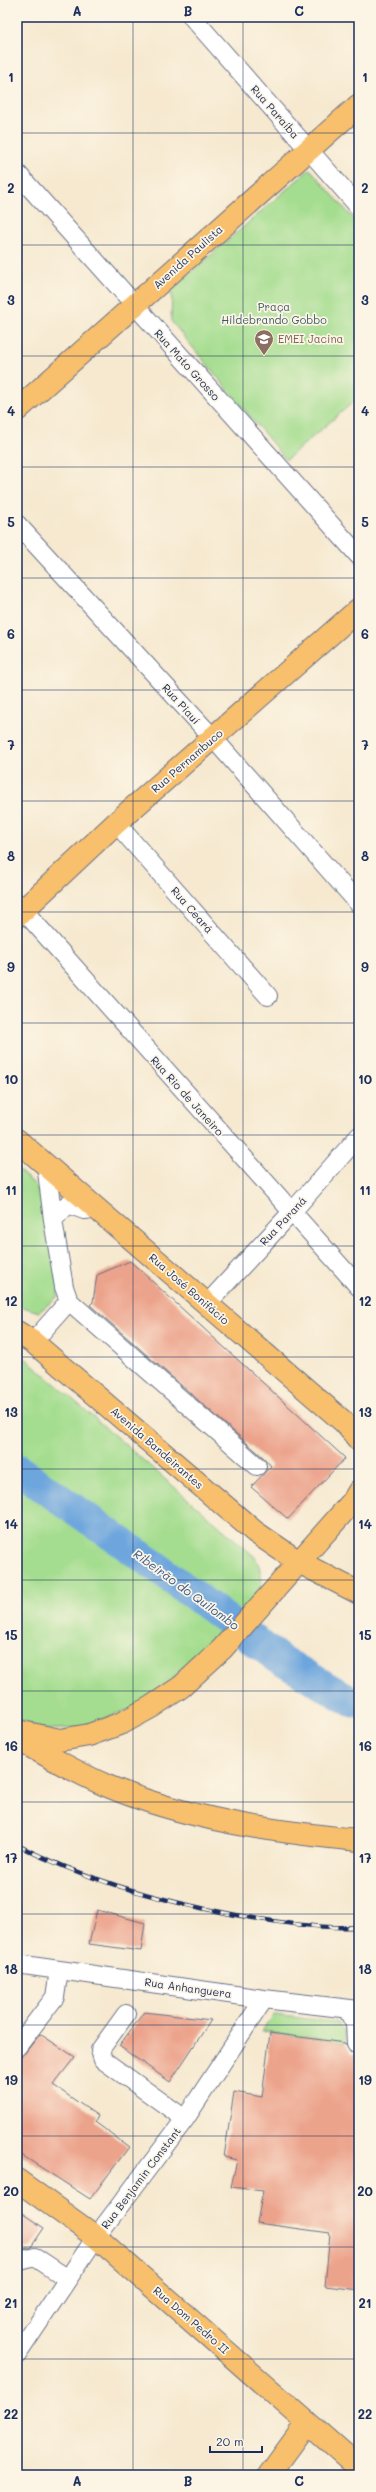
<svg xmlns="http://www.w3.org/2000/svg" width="376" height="2492" font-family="Mali,sans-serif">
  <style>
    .green { fill: #a4dd8f; stroke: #608676 }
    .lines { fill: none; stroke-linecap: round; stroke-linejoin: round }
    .river { stroke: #6da6dd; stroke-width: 31 }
    .building { fill: #eca38b }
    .minor-casing { stroke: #687086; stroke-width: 20 }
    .major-casing { stroke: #687086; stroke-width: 24 }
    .minor { stroke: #fff; stroke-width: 18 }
    .major { stroke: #f8bf6c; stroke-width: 22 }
    .rail-casing { stroke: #1b2f5e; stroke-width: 4.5 }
    .rail { stroke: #fcf5e5; stroke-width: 3; stroke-dasharray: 9; stroke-linecap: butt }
    .grid { fill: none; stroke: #1b2f5e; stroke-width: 1; stroke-opacity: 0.55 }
    .labels { text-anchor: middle; stroke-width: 3.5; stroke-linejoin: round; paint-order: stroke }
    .street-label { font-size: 11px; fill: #1b2f5e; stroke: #fcf5e5 }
    .park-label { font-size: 11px; fill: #3d5a6a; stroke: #fcf5e5 }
    .education-label { font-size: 11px; fill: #785e54; stroke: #fcf5e5; text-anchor: start }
    .water-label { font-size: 12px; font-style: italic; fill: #38598a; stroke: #fcf5e5 }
    .neatline { fill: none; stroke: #1b2f5e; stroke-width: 1.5 }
    .grid-label { font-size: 13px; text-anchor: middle; font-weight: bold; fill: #1b2f5e }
  </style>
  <rect width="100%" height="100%" fill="#fcf5e5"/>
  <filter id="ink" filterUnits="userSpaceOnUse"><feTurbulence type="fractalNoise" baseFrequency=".025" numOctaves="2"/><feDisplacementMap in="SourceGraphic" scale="8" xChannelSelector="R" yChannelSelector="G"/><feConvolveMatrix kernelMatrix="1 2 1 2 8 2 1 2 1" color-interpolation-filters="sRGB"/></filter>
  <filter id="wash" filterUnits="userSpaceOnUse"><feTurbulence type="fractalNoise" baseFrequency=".012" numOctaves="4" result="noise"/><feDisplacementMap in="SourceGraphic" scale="16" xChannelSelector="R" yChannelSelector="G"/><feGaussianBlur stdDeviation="0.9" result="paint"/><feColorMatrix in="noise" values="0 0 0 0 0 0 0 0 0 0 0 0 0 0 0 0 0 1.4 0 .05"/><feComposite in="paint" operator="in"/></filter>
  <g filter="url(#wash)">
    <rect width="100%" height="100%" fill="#f6e9d0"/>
    <path class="green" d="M 310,169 L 359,225 L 359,397 L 286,460 L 171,321 L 172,289 Z
      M 17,1169 L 33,1183 L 42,1197 L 59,1289 L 57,1297 L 39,1312 L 17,1305 Z
      M 17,1351 L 255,1557 C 261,1569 263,1578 261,1591 L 214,1644 L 141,1705 L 78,1728 L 45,1730 L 17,1719 Z
      M 274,2015 L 335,2022 C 343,2028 346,2033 345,2043 L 262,2031 Z"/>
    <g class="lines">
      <path class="river" d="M 17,1469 L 154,1565 L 279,1659 L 349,1700 L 359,1702"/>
    </g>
    <g id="blocks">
      <path class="building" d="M 130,1261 L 345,1458 L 288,1519 L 251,1487 L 271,1466 L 264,1458 L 90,1305 L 93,1302 L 97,1275 Z
        M 97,1910 L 145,1923 L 141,1951 L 89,1944 Z
        M 144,2012 L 211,2020 L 170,2082 L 119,2046 Z
        M 270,2033 L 345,2043 L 351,2053 L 359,2054 L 359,2290 L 325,2286 L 330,2233 L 257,2223 L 263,2191 L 231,2187 L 237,2160 L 224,2157 L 234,2092 L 262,2097 Z
        M 40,2034 L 75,2057 L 53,2085 L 98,2116 L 95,2122 L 129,2147 L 90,2199 L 17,2152 L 17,2057 L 25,2053 Z
        M 17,2210 L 44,2228 L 31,2247 L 21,2250 L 17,2248 Z"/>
    </g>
  </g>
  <g filter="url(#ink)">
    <use href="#blocks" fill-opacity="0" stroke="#687086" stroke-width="1"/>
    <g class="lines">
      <defs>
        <path id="minor" d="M 192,17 L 359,207
          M 17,173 L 359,556
          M 17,524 L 213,738 L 359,904
          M 116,823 L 268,996
          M 17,903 L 359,1287
          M 46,1164 L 53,1220 L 64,1287 L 69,1301 L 257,1466
          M 53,1220 L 68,1204 L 84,1210 L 97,1209
          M 206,1305 L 291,1213 L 359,1136
          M 33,1342 L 69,1301
          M 17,1964 L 264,1999 L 359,2010
          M 347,2009 L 355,2024 L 356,2044
          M 126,2014 L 100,2050 L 103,2060 L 185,2119
          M 17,2047 L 55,1997 L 59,1970
          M 17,2259 L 20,2261 L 35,2257 L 68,2279
          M 17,2355 L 96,2237 L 185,2119 L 264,1999"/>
        <path id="major" d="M 17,410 L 359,105
          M 17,916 L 116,823 L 359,609
          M 17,1140 L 345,1423 L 359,1440
          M 17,1332 L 33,1342 L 255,1532 L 299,1562 L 359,1593
          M 17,1731 L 60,1740 L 89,1735 L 122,1723 L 151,1707 L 181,1687 L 222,1649 L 353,1501 L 359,1491
          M 17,1739 C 46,1755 75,1772 105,1785 C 185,1819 273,1832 359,1840
          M 17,2180 L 96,2237 L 359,2468
          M 269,2475 L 307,2423"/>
      </defs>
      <use href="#minor" class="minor-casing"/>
      <use href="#major" class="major-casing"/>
      <use href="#minor" class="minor"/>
      <use href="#major" class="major"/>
      <defs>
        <path id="rail" d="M 17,1845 C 86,1880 160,1901 236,1915 C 276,1922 318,1929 359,1927"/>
      </defs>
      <use href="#rail" class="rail-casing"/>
      <use href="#rail" class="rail"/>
    </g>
  </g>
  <path class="grid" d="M 133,17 L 133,2475M 243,17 L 243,2475M 17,133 L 359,133M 17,245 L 359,245M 17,356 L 359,356M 17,467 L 359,467M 17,578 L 359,578M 17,690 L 359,690M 17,801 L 359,801M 17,912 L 359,912M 17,1023 L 359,1023M 17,1135 L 359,1135M 17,1246 L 359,1246M 17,1357 L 359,1357M 17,1469 L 359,1469M 17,1580 L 359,1580M 17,1691 L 359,1691M 17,1802 L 359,1802M 17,1914 L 359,1914M 17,2025 L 359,2025M 17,2136 L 359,2136M 17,2247 L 359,2247M 17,2359 L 359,2359"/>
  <defs>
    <symbol id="school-pin" viewBox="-11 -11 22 30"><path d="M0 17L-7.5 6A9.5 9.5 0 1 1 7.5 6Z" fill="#8d6e63" stroke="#fcf5e5"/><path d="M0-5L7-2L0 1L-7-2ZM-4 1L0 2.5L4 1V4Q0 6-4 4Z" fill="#fff"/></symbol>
  </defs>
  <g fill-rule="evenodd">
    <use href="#school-pin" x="253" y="328" width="22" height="30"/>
  </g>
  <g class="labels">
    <g class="street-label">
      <text transform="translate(275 112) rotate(49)" y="4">Rua Paraíba</text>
      <text transform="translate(188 257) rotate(-42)" y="4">Avenida Paulista</text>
      <text transform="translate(187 365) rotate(48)" y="4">Rua Mato Grosso</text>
      <text transform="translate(181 704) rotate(48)" y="4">Rua Piauí</text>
      <text transform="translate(187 761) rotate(-41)" y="4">Rua Pernambuco</text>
      <text transform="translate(192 910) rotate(49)" y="4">Rua Ceará</text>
      <text transform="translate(187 1096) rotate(48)" y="4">Rua Rio de Janeiro</text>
      <text transform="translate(283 1221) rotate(-47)" y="4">Rua Paraná</text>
      <text transform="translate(189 1289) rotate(41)" y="4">Rua José Bonifácio</text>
      <text transform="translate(157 1448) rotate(41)" y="4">Avenida Bandeirantes</text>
      <text transform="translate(188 1988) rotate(8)" y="4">Rua Anhanguera</text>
      <text transform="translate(141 2178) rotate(-53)" y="4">Rua Benjamin Constant</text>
      <text transform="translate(191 2320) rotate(41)" y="4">Rua Dom Pedro II</text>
    </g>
    <g class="park-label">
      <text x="274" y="311">Praça<tspan x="274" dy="13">Hildebrando Gobbo</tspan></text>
    </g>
    <g class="education-label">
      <text x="278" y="343">EMEI Jacina</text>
    </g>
    <g class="water-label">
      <text transform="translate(186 1590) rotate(36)" y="4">Ribeirão do Quilombo</text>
    </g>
  </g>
  <rect width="376" height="2492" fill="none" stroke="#fcf5e5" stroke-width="44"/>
  <path d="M210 2446v6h52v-6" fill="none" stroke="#1b2f5e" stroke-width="2"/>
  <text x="216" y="2446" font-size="12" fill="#1b2f5e" stroke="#fcf5e5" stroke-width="3" paint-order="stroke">20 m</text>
  <rect x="22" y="22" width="332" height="2448" class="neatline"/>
  <g class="grid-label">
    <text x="77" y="16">A</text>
    <text x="188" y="16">B</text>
    <text x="299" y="16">C</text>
    <text x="11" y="82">1</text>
    <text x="365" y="82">1</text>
    <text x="11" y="193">2</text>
    <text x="365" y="193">2</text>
    <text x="11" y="305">3</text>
    <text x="365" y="305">3</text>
    <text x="11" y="416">4</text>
    <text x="365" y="416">4</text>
    <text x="11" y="527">5</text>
    <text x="365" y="527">5</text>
    <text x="11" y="639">6</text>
    <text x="365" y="639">6</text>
    <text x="11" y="750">7</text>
    <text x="365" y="750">7</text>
    <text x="11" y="861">8</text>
    <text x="365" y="861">8</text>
    <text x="11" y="972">9</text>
    <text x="365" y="972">9</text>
    <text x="11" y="1084">10</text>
    <text x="365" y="1084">10</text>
    <text x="11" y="1195">11</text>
    <text x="365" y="1195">11</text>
    <text x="11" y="1306">12</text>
    <text x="365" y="1306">12</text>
    <text x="11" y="1417">13</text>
    <text x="365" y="1417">13</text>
    <text x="11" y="1529">14</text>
    <text x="365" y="1529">14</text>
    <text x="11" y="1640">15</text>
    <text x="365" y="1640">15</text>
    <text x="11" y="1751">16</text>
    <text x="365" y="1751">16</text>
    <text x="11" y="1863">17</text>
    <text x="365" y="1863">17</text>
    <text x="11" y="1974">18</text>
    <text x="365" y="1974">18</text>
    <text x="11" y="2085">19</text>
    <text x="365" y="2085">19</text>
    <text x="11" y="2196">20</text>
    <text x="365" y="2196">20</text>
    <text x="11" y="2308">21</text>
    <text x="365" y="2308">21</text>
    <text x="11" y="2419">22</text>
    <text x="365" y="2419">22</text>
    <text x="77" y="2486">A</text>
    <text x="188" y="2486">B</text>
    <text x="299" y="2486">C</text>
  </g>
</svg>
